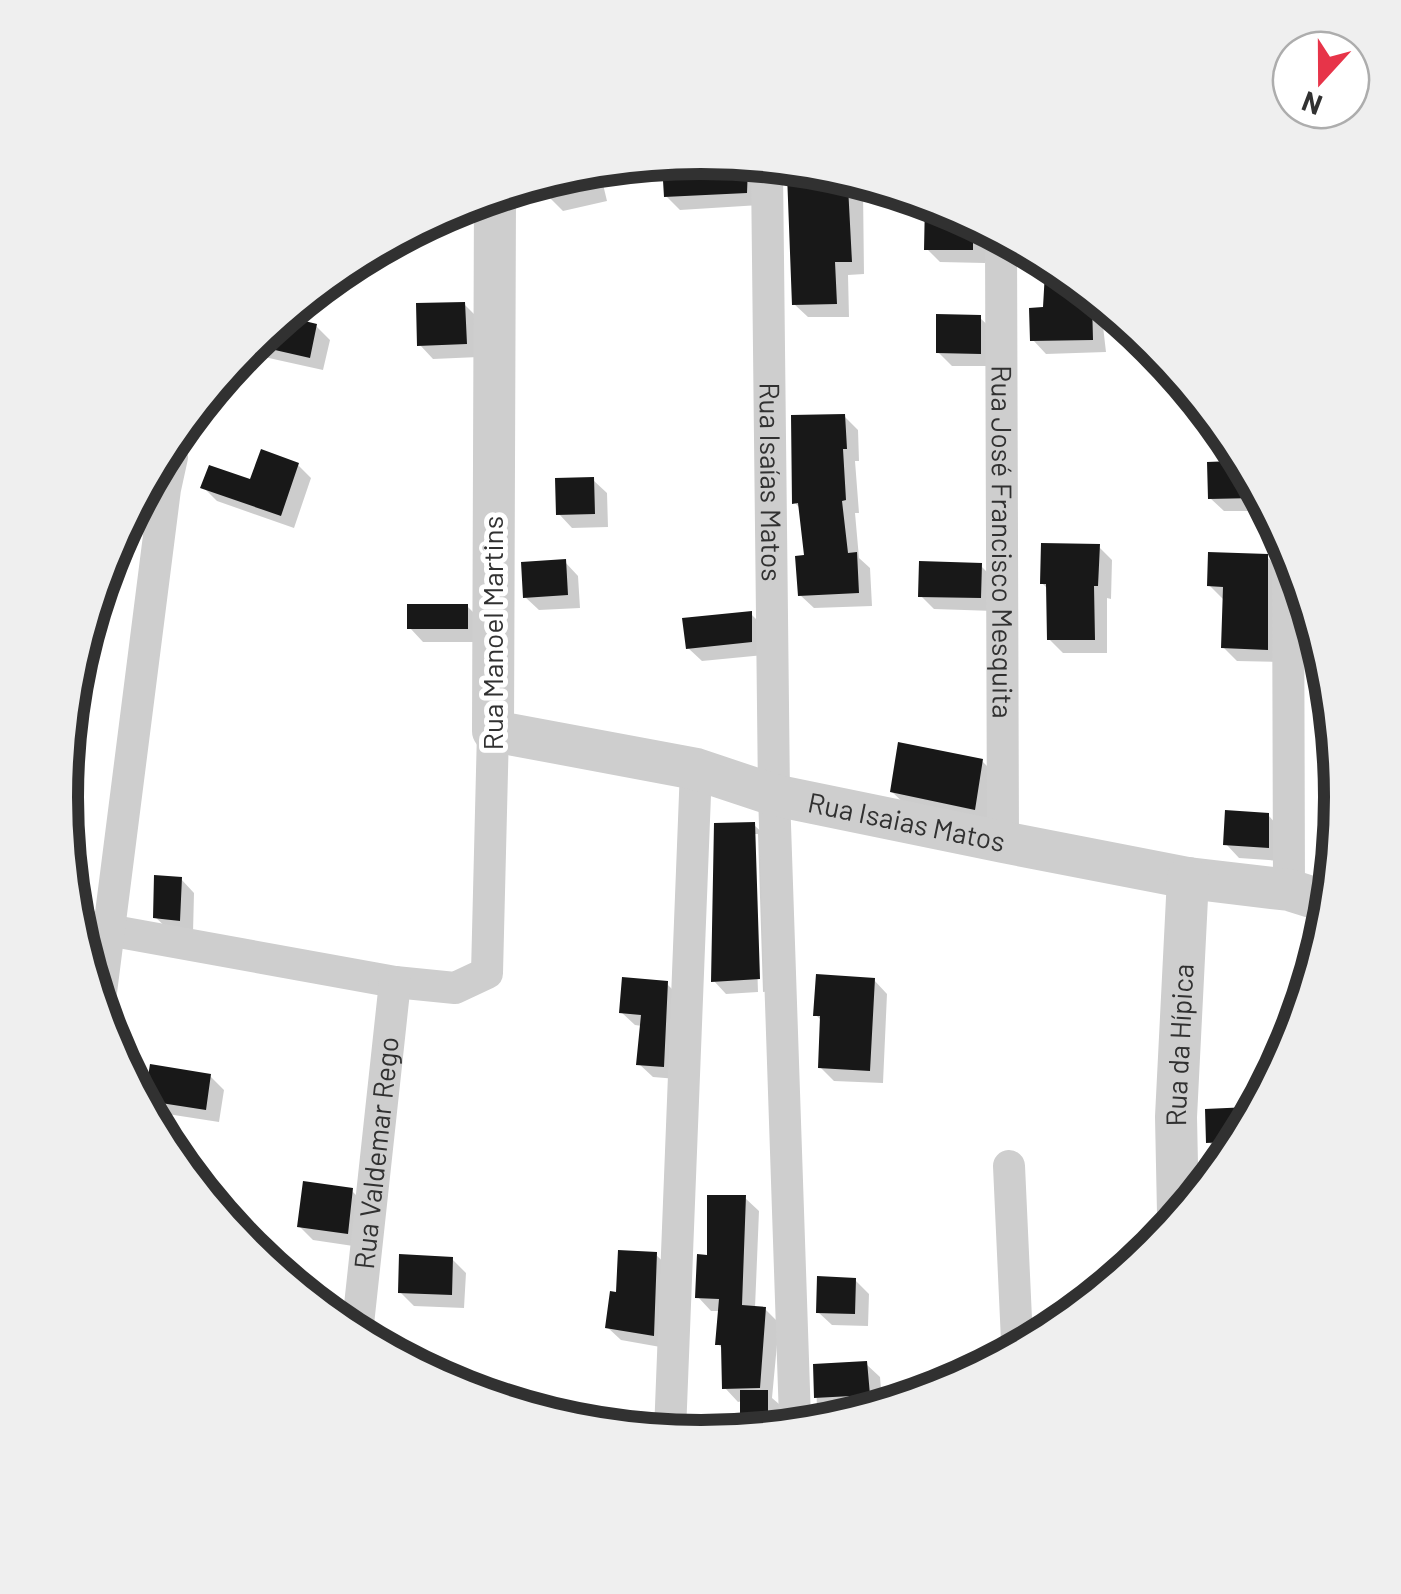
<svg xmlns="http://www.w3.org/2000/svg" width="1401" height="1594" font-family="Barlow,sans-serif">
  <style>
    .shadow { fill: #0003 }
    .building { fill: #181818 }
    .lines { fill: none; stroke-linecap: round; stroke-linejoin: round }
    .minor { stroke: #cecece; stroke-width: 32 }
    .tertiary { stroke: #cecece; stroke-width: 42 }
    .labels { text-anchor: middle; stroke-width: 10; stroke-linejoin: round; paint-order: stroke }
    .street-label { font-size: 28px; fill: #313131; stroke: #fff }
    .rim { fill: none; stroke: #313131; stroke-width: 12 }
  </style>
  <rect width="100%" height="100%" fill="#fff"/>
  <path class="shadow" d="M 701,157 L 767,170 L 760,205 L 680,210 L 666,196 Z
    M 790,174 L 863,189 L 864,274 L 848,275 L 849,317 L 808,317 L 794,304 Z
    M 601,176 L 607,201 L 563,211 L 549,197 L 546,187 Z
    M 946,205 L 995,238 L 985,263 L 940,262 L 927,249 Z
    M 1047,273 L 1101,309 L 1106,352 L 1046,354 L 1033,340 L 1045,310 Z
    M 464,304 L 478,318 L 479,357 L 433,359 L 420,345 Z
    M 980,318 L 994,331 L 993,366 L 952,366 L 938,352 Z
    M 285,319 L 316,326 L 330,340 L 323,370 L 251,354 L 245,348 Z
    M 844,416 L 858,430 L 859,461 L 855,461 L 859,513 L 855,513 L 859,558 L 870,568 L 872,606 L 814,608 L 800,595 L 807,558 L 802,510 L 795,503 Z
    M 1233,464 L 1265,511 L 1224,511 L 1210,498 Z
    M 298,465 L 311,478 L 294,528 L 217,501 L 203,487 L 252,482 Z
    M 593,480 L 607,493 L 608,527 L 572,528 L 559,514 Z
    M 1099,547 L 1112,560 L 1111,599 L 1107,598 L 1107,653 L 1063,653 L 1049,639 L 1049,590 L 1042,583 Z
    M 1267,557 L 1281,571 L 1281,662 L 1237,661 L 1223,647 L 1223,599 L 1209,585 Z
    M 565,562 L 578,576 L 580,608 L 539,610 L 525,597 Z
    M 980,565 L 994,579 L 994,611 L 934,609 L 921,596 Z
    M 467,606 L 481,620 L 481,642 L 423,642 L 410,628 Z
    M 751,614 L 764,627 L 765,655 L 702,661 L 688,648 Z
    M 1326,723 L 1339,786 L 1325,773 Z
    M 982,761 L 995,774 L 988,822 L 906,805 L 892,792 Z
    M 1268,815 L 1281,829 L 1281,861 L 1239,858 L 1226,844 Z
    M 754,825 L 767,837 L 772,991 L 763,992 L 758,834 L 753,834 L 758,992 L 726,994 L 714,981 Z
    M 181,879 L 194,893 L 193,933 L 169,930 L 155,917 Z
    M 874,980 L 887,994 L 883,1083 L 834,1081 L 820,1067 L 823,1022 L 816,1015 Z
    M 667,984 L 680,997 L 677,1079 L 653,1077 L 639,1064 L 642,1026 L 635,1025 L 621,1012 Z
    M 210,1076 L 224,1090 L 219,1122 L 161,1113 L 147,1099 Z
    M 1247,1110 L 1219,1152 L 1209,1142 Z
    M 351,1190 L 365,1204 L 360,1247 L 313,1240 L 299,1226 Z
    M 745,1198 L 759,1211 L 755,1308 L 765,1309 L 779,1323 L 772,1398 L 779,1404 L 779,1422 L 742,1429 L 742,1401 L 738,1402 L 725,1388 L 723,1349 L 718,1344 L 720,1311 L 711,1311 L 698,1297 L 709,1257 Z
    M 656,1255 L 670,1268 L 666,1348 L 621,1340 L 607,1327 L 619,1295 Z
    M 452,1259 L 466,1273 L 464,1308 L 414,1306 L 400,1292 Z
    M 855,1280 L 869,1294 L 868,1326 L 832,1325 L 818,1312 Z
    M 319,1298 L 337,1300 L 351,1313 L 350,1318 Z
    M 866,1364 L 880,1377 L 882,1401 L 817,1414 L 816,1367 Z
    M 612,1412 L 622,1422 L 605,1418 Z"/>
  <path class="building" d="M 701,156 L 748,166 L 747,193 L 664,197 L 662,164 Z
    M 787,174 L 848,186 L 852,262 L 835,262 L 837,304 L 792,305 Z
    M 925,201 L 946,205 L 973,223 L 973,250 L 924,250 Z
    M 1045,272 L 1092,303 L 1093,340 L 1030,341 L 1029,308 L 1043,307 Z
    M 465,302 L 467,344 L 417,346 L 416,303 Z
    M 936,314 L 981,315 L 981,354 L 936,353 Z
    M 288,317 L 317,324 L 310,358 L 248,344 Z
    M 845,414 L 847,449 L 843,449 L 846,500 L 842,501 L 848,553 L 857,552 L 859,593 L 798,596 L 795,556 L 804,555 L 798,503 L 792,504 L 791,415 Z
    M 261,449 L 299,463 L 281,516 L 200,488 L 209,465 L 250,479 Z
    M 1232,461 L 1256,498 L 1208,499 L 1207,462 Z
    M 594,477 L 595,514 L 556,515 L 555,478 Z
    M 1041,543 L 1100,544 L 1098,586 L 1094,586 L 1095,640 L 1047,640 L 1046,584 L 1040,584 Z
    M 1208,552 L 1268,554 L 1268,650 L 1221,648 L 1223,587 L 1207,586 Z
    M 566,559 L 568,595 L 523,598 L 521,562 Z
    M 919,561 L 982,563 L 981,598 L 918,597 Z
    M 407,604 L 468,604 L 468,629 L 407,629 Z
    M 752,611 L 752,642 L 686,649 L 682,618 Z
    M 898,742 L 983,759 L 975,810 L 890,792 Z
    M 1225,810 L 1269,813 L 1269,848 L 1223,845 Z
    M 755,822 L 760,979 L 711,982 L 714,823 Z
    M 154,875 L 182,877 L 180,921 L 153,918 Z
    M 816,974 L 875,978 L 870,1071 L 818,1068 L 820,1016 L 813,1016 Z
    M 622,977 L 668,981 L 664,1067 L 636,1065 L 641,1015 L 619,1013 Z
    M 150,1064 L 211,1074 L 206,1110 L 148,1101 L 145,1096 Z
    M 1249,1107 L 1225,1142 L 1206,1143 L 1205,1109 Z
    M 303,1181 L 353,1188 L 348,1234 L 297,1227 Z
    M 707,1195 L 746,1195 L 742,1305 L 766,1307 L 760,1388 L 722,1389 L 721,1345 L 715,1345 L 719,1299 L 695,1298 L 697,1254 L 707,1255 Z
    M 618,1250 L 657,1252 L 654,1336 L 605,1328 L 610,1291 L 616,1292 Z
    M 399,1254 L 453,1257 L 452,1295 L 398,1293 Z
    M 817,1276 L 856,1278 L 855,1314 L 816,1313 Z
    M 867,1361 L 870,1395 L 814,1398 L 813,1364 Z
    M 740,1390 L 768,1390 L 768,1424 L 740,1430 Z"/>
  <g class="lines">
    <g class="minor">
      <path id="s1" d="M 767,170 L 774,795 L 795,1419"/>
      <path id="s2" d="M 1001,242 L 1003,842"/>
      <path d="M 1288,546 L 1289,890"/>
      <path d="M 86,926 L 395,982 L 455,988 L 487,973 L 493,731"/>
      <path d="M 100,1000 L 165,489 L 172,457"/>
      <path d="M 1009,1166 L 1017,1341"/>
      <path id="s3" d="M 358,1324 L 395,982"/>
      <path d="M 670,1432 L 696,769"/>
    </g>
    <g class="tertiary">
      <path id="s4" d="M 495,197 L 493,731 L 696,769 L 774,795 L 1003,842 L 1188,878 L 1289,890 L 1321,900"/>
      <path id="s5" d="M 1178,1213 L 1176,1117 L 1188,878"/>
    </g>
  </g>
  <g class="labels">
    <g class="street-label">
      <text dy="10" stroke="none"><textPath href="#s1" startOffset="312">Rua Isaías Matos</textPath></text>
      <text dy="10" stroke="none"><textPath href="#s2" startOffset="300">Rua José Francisco Mesquita</textPath></text>
      <text transform="translate(493 633) rotate(-90)" y="10">Rua Manoel Martins</text>
      <text dy="10" stroke="none"><textPath href="#s4" startOffset="958">Rua Isaias Matos</textPath></text>
      <text dy="10" stroke="none"><textPath href="#s5" startOffset="168">Rua da Hípica</textPath></text>
      <text dy="10" stroke="none"><textPath href="#s3" startOffset="172">Rua Valdemar Rego</textPath></text>
    </g>
  </g>
  <path d="M0 0H1401V1594H0ZM78 797a623 623 0 1 1 1246 0a623 623 0 1 1-1246 0Z" fill="#efefef" fill-rule="evenodd"/>
  <path class="rim" d="M78 797a623 623 0 1 1 1246 0a623 623 0 1 1-1246 0Z"/>
  <g transform="translate(1321 80) rotate(201)"><circle r="48" fill="#ffffff" stroke="#adadad" stroke-width="2.5"/>
  <path d="M0-8L18 38L0 25L-18 38Z" fill="#e73449"/>
  <text y="-15" font-size="28" font-weight="bold" text-anchor="middle" fill="#313131">N</text>
  </g>
</svg>
